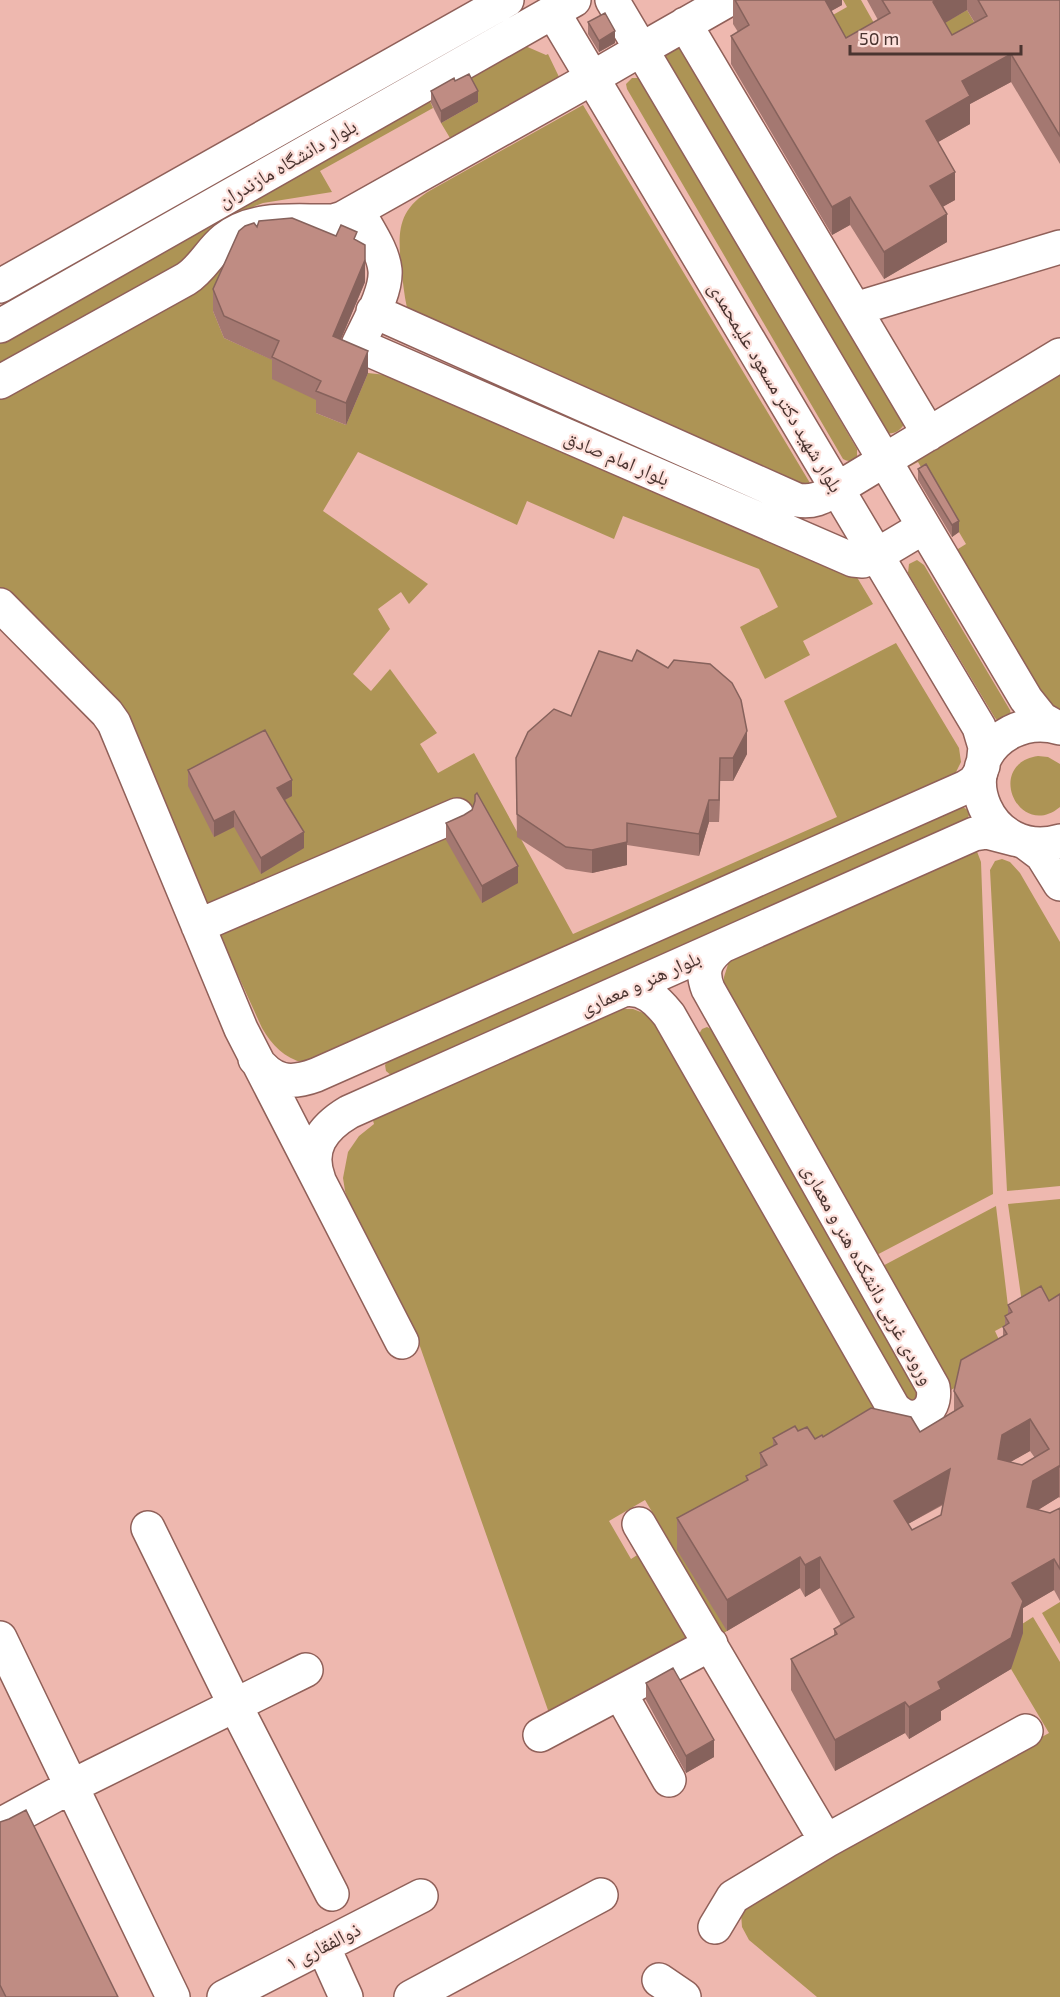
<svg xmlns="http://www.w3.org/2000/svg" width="1060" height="1997" font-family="'Exo 2','Noto Naskh Arabic',sans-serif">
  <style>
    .green { fill: #ad9455 }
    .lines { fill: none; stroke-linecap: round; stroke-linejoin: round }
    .minor-casing { stroke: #906059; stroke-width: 36 }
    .major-casing { stroke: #906059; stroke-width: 36 }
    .minor { stroke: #fff; stroke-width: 33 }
    .major { stroke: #fff; stroke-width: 33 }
    .wall { fill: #a47871; fill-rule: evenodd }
    .shaded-wall { fill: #86625c }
    .building { fill: #bf8c83; stroke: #86625c; stroke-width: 1.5; fill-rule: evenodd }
    .labels { text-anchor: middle; stroke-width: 4.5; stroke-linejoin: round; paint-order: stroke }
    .street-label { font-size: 20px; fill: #4a3430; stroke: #fde0db }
  </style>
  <rect width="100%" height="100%" fill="#eeb8af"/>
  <path class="green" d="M 843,0 L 861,0 L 883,39 L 847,60 L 824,20 L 847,7 Z
    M 967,10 L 983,37 L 953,59 L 935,28 Z
    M 523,45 L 546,55 L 548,54 L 560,79 L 452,139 L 450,138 L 441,123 L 478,102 L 452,86 Z
    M 677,48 L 683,48 L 905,423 C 900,431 894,435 884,433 L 664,58 L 671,50 Z
    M 632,78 L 638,78 L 642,82 L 857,449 L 857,456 C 854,462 848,462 843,459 L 627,89 L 626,84 Z
    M 429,99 L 433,108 L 320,171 L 332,192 L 263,203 L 255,206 L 205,235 L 178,268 L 0,369 L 0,344 Z
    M 583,105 L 810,483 L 803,487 L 407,308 C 404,295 403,281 401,267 C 398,232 397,210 431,190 Z
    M 246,235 L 213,311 L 224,338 L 328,385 L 316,413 L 346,425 L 368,373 L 404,377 L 852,569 L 873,604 L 803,641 L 810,655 L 765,679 L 740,627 L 778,607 L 759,569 L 623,516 L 614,539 L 527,501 L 517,525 L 358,452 L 323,511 L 428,584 L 409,604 L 401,592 L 378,609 L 390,629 L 353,674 L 371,691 L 390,669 L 437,733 L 420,744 L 438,773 L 474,753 L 573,934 L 837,817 L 784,701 L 896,643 L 959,748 L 961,762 L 955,774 L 304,1063 C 284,1058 272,1045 262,1028 L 216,927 L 322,865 L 318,856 L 210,912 L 122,710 L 0,588 L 0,397 Z
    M 1060,373 L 1060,723 L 950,554 L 966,544 L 918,462 L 901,471 L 897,464 Z
    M 917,560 L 924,565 L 1010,710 L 1011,715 L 999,722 L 995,718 L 908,573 L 909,564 Z
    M 1038,756 L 1048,757 L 1060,764 L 1060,807 C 1019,841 984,764 1038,756 Z
    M 961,806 L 968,810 L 969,815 L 967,820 L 392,1076 L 386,1071 L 385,1065 L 388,1061 Z
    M 973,841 L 981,862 L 993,1194 L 869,1259 L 724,985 L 724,977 L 730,958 Z
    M 1002,859 L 1010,862 L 1020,873 L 1060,942 L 1060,1186 L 1007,1191 L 990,870 L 995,861 Z
    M 613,1009 L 633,1009 L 651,1016 L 892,1423 L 727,1631 L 717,1637 L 659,1542 L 667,1537 L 645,1500 L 609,1521 L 631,1559 L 642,1552 L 692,1636 L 549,1713 L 417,1338 L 349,1203 L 345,1191 L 343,1178 L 348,1152 L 359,1136 L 374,1124 L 372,1117 Z
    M 707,1027 L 713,1030 L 918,1387 L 917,1397 L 912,1400 L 906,1399 L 699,1034 L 702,1029 Z
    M 1060,1199 L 1060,1304 L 1022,1303 L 1008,1204 Z
    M 996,1206 L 1010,1323 L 995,1331 L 1000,1342 L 1000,1362 L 944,1394 L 875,1270 Z
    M 1060,1602 L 1060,1644 L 1042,1613 Z
    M 1033,1617 L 1060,1662 L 1060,1997 L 817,1997 L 749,1940 L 742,1927 L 741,1914 L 756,1894 L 1049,1733 L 1011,1669 L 1019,1626 Z"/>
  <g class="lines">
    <defs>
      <path id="minor" d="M 685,24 L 929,434
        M 642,49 L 728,0
        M 358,211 C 367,229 383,250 385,270 C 387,292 367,325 358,345 L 853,560 L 863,561 L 877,555
        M 855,309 L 1060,247
        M 373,311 L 797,500 C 814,503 823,497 837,489
        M 0,382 L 186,279 C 202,269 210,251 225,239 C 255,215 297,222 333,221 L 343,218 L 592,78
        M 885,460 L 1060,355
        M 0,605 L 107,713 L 114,723 L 241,1029 L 402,1342
        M 198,926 L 457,815
        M 624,990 C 644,987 657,1000 669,1015 L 893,1407 C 911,1428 938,1414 933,1387 L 708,989 C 700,969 707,958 722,946
        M 255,1059 C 273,1082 289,1085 316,1075 L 966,787 L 974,782 L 981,772
        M 319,1180 C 307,1149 322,1128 349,1112 L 974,834 L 987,832 L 1014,839
        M 639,1524 L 826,1841
        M 148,1528 L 235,1705 L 332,1894
        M 0,1638 L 173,1997
        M 620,1693 L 669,1780
        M 540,1735 L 711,1644
        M 0,1825 L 72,1786 L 306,1670
        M 715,1927 L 733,1897 L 826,1841 L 1026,1731
        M 323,1946 L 346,1997
        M 659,1980 L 684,1997
        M 224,1997 L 421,1896
        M 411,1997 L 601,1895"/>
      <path id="major" d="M 612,0 L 1026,699 L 1042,719 L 1056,727
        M 553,12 L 979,727 L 985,747 L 983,766
        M 592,78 L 642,49
        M 0,286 L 507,0
        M 0,326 L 574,0
        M 837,489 L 885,460
        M 877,555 L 924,527
        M 1060,728 C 1044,723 1027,724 1011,732 C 947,766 989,862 1060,841
        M 1026,843 L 1042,855 L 1060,884"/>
    </defs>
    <use href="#minor" class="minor-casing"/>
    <use href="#major" class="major-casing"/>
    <use href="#minor" class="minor"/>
    <use href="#major" class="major"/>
  </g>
  <path class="wall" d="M 733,0 L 842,0 L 842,5 L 831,11 L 846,38 L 878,20 L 867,0 L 1060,0 L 1060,164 L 1011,82 L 970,104 L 970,124 L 938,142 L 955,200 L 942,207 L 947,242 L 884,279 L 850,225 L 832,235 L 731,64 L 731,36 L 738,32 L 733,24 ZM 967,10 L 975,23 L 952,35 L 945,23 Z
    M 588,22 L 615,43 L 599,52 L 588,34 Z
    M 455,81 L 478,102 L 441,123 L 431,103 L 431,91 Z
    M 257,227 L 336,236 L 357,241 L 365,282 L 341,339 L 368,373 L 346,425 L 316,413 L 316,400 L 272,379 L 272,360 L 224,338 L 213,311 L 213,289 Z
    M 918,469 L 959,532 L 952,537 L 918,480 Z
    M 632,661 L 747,754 L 733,781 L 720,781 L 719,822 L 709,822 L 699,856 L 627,845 L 627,865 L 592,873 L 566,869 L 517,837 L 516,780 L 571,716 Z
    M 188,770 L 292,796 L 285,800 L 304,848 L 261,874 L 234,827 L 214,837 L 188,786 Z
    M 475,795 L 518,883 L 482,903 L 446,840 L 446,823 L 464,815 L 472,810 L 475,802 Z
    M 1060,1294 L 1060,1498 L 1059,1497 L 1038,1510 L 1050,1513 L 1060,1508 L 1060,1601 L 1054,1590 L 1023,1608 L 1023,1633 L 1011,1669 L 941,1711 L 941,1720 L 909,1739 L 905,1733 L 835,1771 L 791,1690 L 791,1659 L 834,1636 L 834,1629 L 841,1625 L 820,1588 L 805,1597 L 800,1588 L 727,1631 L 677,1550 L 677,1518 L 746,1481 L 746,1476 L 760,1469 L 760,1453 L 773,1446 L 773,1438 L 798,1431 L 815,1439 L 823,1437 L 920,1432 L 954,1411 L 954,1391 L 1003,1336 L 1003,1327 L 1005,1325 L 1005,1316 L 1008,1314 L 1008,1305 L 1049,1301 ZM 1030,1451 L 1035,1458 L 1022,1465 L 1010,1462 ZM 943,1505 L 941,1515 L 912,1530 L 908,1524 Z
    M 646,1683 L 714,1757 L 686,1773 L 646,1700 Z
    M 0,1822 L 118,1997 L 0,1997 Z"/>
  <path class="shaded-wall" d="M 819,0 L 842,0 L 842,5 L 819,18 Z
    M 936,0 L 967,0 L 967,10 L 933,30 L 933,2 Z
    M 615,31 L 615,43 L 599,52 L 599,41 Z
    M 1011,54 L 1011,82 L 970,104 L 970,124 L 926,149 L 926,121 L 962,81 Z
    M 478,91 L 478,102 L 441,123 L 441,111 Z
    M 955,172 L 955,200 L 930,214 L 930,186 Z
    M 850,197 L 850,225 L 832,235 L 832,207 Z
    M 947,214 L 947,242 L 884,279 L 884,252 Z
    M 365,245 L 365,282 L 333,358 L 333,336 Z
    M 368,351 L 368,373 L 346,425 L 346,403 Z
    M 959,521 L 959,532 L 952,537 L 952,525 Z
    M 747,731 L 747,754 L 733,781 L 733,758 Z
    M 720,758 L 720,781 L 719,822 L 719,800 Z
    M 292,780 L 292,796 L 277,804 L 277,788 Z
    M 709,800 L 709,822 L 699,856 L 699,834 Z
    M 234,811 L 234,827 L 214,837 L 214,821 Z
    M 627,823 L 627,865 L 592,873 L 592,850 Z
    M 304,832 L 304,848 L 261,874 L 261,858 Z
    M 518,866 L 518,883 L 482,903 L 482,886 Z
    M 1030,1419 L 1030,1451 L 1002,1467 L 998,1459 L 1002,1435 Z
    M 1059,1466 L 1059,1497 L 1033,1513 L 1027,1507 L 1033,1481 Z
    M 950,1469 L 950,1500 L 894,1532 L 894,1501 Z
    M 800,1557 L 800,1588 L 727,1631 L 727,1600 Z
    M 820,1557 L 820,1588 L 805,1597 L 805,1565 Z
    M 1054,1559 L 1054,1590 L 1023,1608 L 1023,1633 L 1011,1669 L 941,1711 L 941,1720 L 909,1739 L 909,1707 L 938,1682 L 1012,1583 Z
    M 905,1702 L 905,1733 L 835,1771 L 835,1740 Z
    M 714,1740 L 714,1757 L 686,1773 L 686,1756 Z"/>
  <path class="building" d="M 735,0 L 825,0 L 846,38 L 890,13 L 882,0 L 936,0 L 933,2 L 952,35 L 987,16 L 978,0 L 1060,0 L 1060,136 L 1011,54 L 962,81 L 970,96 L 926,121 L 955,172 L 930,186 L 947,214 L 884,252 L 850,197 L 832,207 L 731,36 L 749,25 Z
    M 605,13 L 615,31 L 599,41 L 588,22 Z
    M 469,74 L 478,91 L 441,111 L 431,91 L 454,78 L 455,81 Z
    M 292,218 L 336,236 L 341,225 L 357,232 L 354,239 L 365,245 L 365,260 L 333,336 L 368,351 L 346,403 L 316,391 L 321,381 L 272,357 L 279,341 L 224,316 L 213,289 L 239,231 L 245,226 L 254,223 L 257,227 L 259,221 Z
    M 926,464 L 959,521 L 952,525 L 918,469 Z
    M 637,650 L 668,668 L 674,660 L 710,664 L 732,683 L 741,700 L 747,731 L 733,758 L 720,758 L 719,800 L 709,800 L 699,834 L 627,823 L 627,842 L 592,850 L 566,847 L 517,814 L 516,758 L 528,732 L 554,709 L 571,716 L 599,651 L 632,661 Z
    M 265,730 L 292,780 L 277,788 L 304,832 L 261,858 L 234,811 L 214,821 L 188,770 Z
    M 477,793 L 518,866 L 482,886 L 446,823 L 464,815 L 472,810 L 475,801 L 475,795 Z
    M 1041,1286 L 1049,1301 L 1060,1294 L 1060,1467 L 1059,1466 L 1033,1481 L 1027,1507 L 1050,1513 L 1060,1508 L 1060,1569 L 1054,1559 L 1012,1583 L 1023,1601 L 1011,1638 L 938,1682 L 941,1689 L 909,1707 L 905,1702 L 835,1740 L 791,1659 L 837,1634 L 834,1629 L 854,1617 L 820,1557 L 805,1565 L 800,1557 L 727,1600 L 677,1518 L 748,1480 L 746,1476 L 767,1465 L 760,1453 L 777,1444 L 773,1438 L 795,1426 L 798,1431 L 807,1427 L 815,1439 L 822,1435 L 823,1437 L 871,1408 L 911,1417 L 920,1432 L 963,1406 L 954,1391 L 961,1360 L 1007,1334 L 1003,1327 L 1009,1323 L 1005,1316 L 1012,1312 L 1008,1305 ZM 1030,1419 L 1049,1449 L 1022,1465 L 998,1459 L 1002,1435 ZM 950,1469 L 941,1515 L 912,1530 L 894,1501 Z
    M 673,1668 L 714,1740 L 686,1756 L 646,1683 Z
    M 26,1810 L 118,1997 L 6,1997 L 0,1985 L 0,1822 L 9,1819 Z"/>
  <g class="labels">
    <g class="street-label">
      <text transform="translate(287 163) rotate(-30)" y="7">بلوار دانشگاه مازندران</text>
      <text transform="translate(776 387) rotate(59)" y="7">بلوار شهید دکتر مسعود علیمحمدی</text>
      <text transform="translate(617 458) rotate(23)" y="7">بلوار امام صادق</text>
      <text transform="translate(640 983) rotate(-24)" y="7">بلوار هنر و معماری</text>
      <text transform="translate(868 1274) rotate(61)" y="7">ورودی غربی دانشکده هنر و معماری</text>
      <text transform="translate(323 1946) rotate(-27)" y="7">ذوالفقاری ۱</text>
    </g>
  </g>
  <path d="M850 45v9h171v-9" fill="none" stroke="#4a3430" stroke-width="3"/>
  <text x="859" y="45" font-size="18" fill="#4a3430" stroke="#fde0db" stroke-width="4.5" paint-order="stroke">50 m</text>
</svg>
